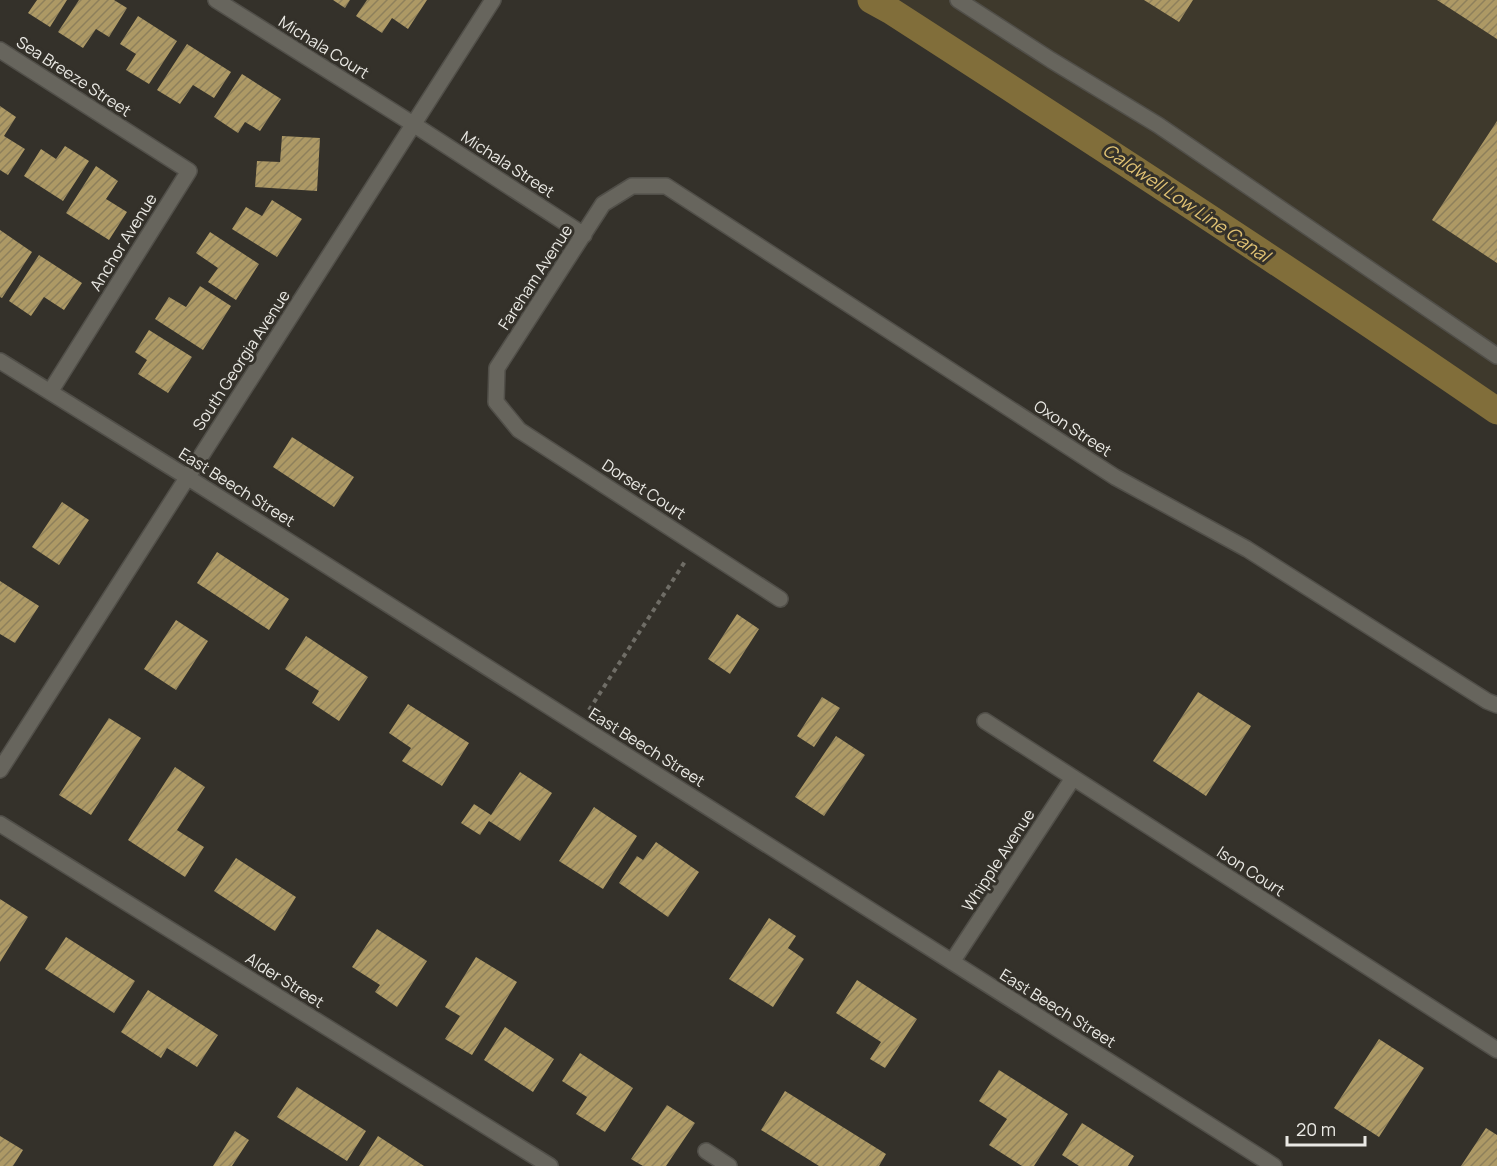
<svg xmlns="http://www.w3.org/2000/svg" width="1497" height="1166" font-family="Manrope,sans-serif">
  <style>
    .built { fill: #3e392c }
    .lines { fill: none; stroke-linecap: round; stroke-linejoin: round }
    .canal { stroke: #816e3a; stroke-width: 27 }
    .building { fill: url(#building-hatch) }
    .street-casing { stroke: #514f49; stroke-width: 18 }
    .path { stroke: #6f6d66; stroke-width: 4; stroke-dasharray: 4.5 4.5; stroke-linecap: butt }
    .street { stroke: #67655d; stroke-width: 15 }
    .labels { text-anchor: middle; stroke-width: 6; stroke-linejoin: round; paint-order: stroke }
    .street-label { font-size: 16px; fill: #eae9e4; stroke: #34312a }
    .water-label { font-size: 18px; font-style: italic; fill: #dfc173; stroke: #34312a }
  </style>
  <defs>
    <pattern id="building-hatch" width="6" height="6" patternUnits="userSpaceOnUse" patternTransform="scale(1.5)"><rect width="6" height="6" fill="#ad9965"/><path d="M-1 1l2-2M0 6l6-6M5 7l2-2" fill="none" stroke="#8e805b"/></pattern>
  </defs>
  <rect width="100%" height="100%" fill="#34312a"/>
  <path class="built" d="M 871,0 L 1497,0 L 1497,411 L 1387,335 L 1133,168 L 891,11 Z"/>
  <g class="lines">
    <path class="canal" d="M 871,0 L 891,11 C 1094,142 1298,274 1497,411"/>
  </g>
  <path class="building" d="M 37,0 L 67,0 L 50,27 L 28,13 Z
    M 79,0 L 114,0 L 127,8 L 109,37 L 96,29 L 83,48 L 58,32 Z
    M 333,0 L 350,0 L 345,8 Z
    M 367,0 L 427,0 L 408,29 L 392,18 L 382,33 L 356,16 Z
    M 1144,0 L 1193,0 L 1179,22 Z
    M 1437,0 L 1497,0 L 1497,39 Z
    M 138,16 L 177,41 L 149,84 L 126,70 L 136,54 L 120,44 Z
    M 187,44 L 231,72 L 214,98 L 193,85 L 180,104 L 157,90 Z
    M 242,74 L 281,99 L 260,131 L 245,122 L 238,133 L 214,117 Z
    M 0,106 L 16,117 L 4,136 L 25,149 L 8,175 L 0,170 Z
    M 1497,121 L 1497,263 L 1432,220 Z
    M 282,136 L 320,138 L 317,191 L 255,187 L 257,161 L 280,162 Z
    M 65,146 L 89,161 L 63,201 L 24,176 L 41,149 L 56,159 Z
    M 96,166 L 118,181 L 106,199 L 127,212 L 109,240 L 66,213 Z
    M 272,200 L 302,219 L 277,257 L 232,229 L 246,207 L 262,216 Z
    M 0,230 L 32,252 L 2,298 L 0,297 Z
    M 210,232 L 259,264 L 236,300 L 208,282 L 218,268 L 196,253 Z
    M 39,255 L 82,283 L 64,310 L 44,297 L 31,316 L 9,301 Z
    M 200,286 L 231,306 L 203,350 L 155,319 L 169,297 L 186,307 Z
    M 149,330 L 192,357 L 168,393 L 138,374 L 147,360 L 135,352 Z
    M 292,437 L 354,477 L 334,507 L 273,467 Z
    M 62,502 L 89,520 L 59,565 L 32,547 Z
    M 217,552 L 289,599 L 269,630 L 197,583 Z
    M 0,581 L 39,606 L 15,643 L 0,634 Z
    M 737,614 L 759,629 L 730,674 L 708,659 Z
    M 176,620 L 208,641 L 176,690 L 144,669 Z
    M 306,636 L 368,677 L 339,721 L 312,703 L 319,691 L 285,669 Z
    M 1198,692 L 1251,726 L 1206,796 L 1153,761 Z
    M 822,697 L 840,708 L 814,747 L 797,736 Z
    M 408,704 L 469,743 L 442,786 L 402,761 L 411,748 L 389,733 Z
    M 109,718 L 141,738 L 91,815 L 59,795 Z
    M 836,736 L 865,755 L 824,816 L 795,797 Z
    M 175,767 L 205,787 L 177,830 L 204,847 L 185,877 L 128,840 Z
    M 520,772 L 552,793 L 520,841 L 489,821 L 480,835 L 461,823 L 474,804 L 491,815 Z
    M 594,807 L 637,836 L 603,889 L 559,861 Z
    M 656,842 L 699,872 L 668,917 L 619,883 L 637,856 L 643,860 Z
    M 236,858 L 296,897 L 275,931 L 214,891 Z
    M 0,899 L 28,917 L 0,962 Z
    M 769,918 L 796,936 L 788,948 L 804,959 L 773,1007 L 729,979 Z
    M 377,929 L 427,961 L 397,1007 L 375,992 L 380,985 L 352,967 Z
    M 66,937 L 135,981 L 114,1013 L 45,969 Z
    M 476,957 L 517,982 L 472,1055 L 445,1039 L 460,1016 L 445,1007 Z
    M 857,980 L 917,1019 L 885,1068 L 870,1059 L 881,1042 L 836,1013 Z
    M 148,990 L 218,1035 L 197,1067 L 167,1048 L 161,1058 L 121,1032 Z
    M 505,1027 L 554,1059 L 533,1092 L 484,1060 Z
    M 1379,1039 L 1424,1068 L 1379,1137 L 1334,1108 Z
    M 580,1053 L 633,1088 L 605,1132 L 576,1114 L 587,1097 L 562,1081 Z
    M 999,1070 L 1068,1114 L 1034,1166 L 1022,1166 L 989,1145 L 1007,1119 L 979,1101 Z
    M 297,1087 L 366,1131 L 347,1161 L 277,1117 Z
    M 785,1091 L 886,1154 L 879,1166 L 819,1166 L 761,1130 Z
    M 667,1105 L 695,1123 L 666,1166 L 643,1166 L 631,1159 Z
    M 1082,1123 L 1134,1156 L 1128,1166 L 1079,1166 L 1062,1155 Z
    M 1486,1128 L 1497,1135 L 1497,1166 L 1461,1166 Z
    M 235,1131 L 249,1140 L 232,1166 L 213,1166 Z
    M 0,1136 L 23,1150 L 13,1166 L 0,1166 Z
    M 378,1136 L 424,1166 L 359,1166 Z"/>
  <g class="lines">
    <defs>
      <path id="street" d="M 216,0 L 413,124 L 584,235
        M 958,0 L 1051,60 L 1158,125 L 1497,356
        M 0,50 L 189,171 L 50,392
        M 0,361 L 187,477 L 1274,1166
        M 780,599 L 519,430 L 496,402 L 497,368 L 603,204 L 632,186 L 666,186 L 1115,477 L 1247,549 L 1487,701 L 1497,705
        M 985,721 L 1497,1050
        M 0,770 L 493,0
        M 0,824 L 550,1166
        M 952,962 L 1073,778
        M 706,1151 L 729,1166"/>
    </defs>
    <use href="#street" class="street-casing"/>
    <path class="path" d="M 589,710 L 686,560"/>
    <use href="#street" class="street"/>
  </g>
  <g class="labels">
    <g class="street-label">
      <text transform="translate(324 47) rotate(32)" y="6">Michala Court</text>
      <text transform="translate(74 76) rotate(33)" y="6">Sea Breeze Street</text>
      <text transform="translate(508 164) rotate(33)" y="6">Michala Street</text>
      <text transform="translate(123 242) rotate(-58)" y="6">Anchor Avenue</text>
      <text transform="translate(535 277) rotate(-57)" y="6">Fareham Avenue</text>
      <text transform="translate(241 360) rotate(-57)" y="6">South Georgia Avenue</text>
      <text transform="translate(1073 428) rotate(33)" y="6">Oxon Street</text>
      <text transform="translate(237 487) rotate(32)" y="6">East Beech Street</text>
      <text transform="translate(644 489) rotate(33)" y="6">Dorset Court</text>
      <text transform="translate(647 747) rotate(32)" y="6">East Beech Street</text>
      <text transform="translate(998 860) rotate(-57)" y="6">Whipple Avenue</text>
      <text transform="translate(1251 871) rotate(33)" y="6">Ison Court</text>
      <text transform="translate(285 980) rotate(32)" y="6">Alder Street</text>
      <text transform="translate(1058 1008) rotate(32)" y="6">East Beech Street</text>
    </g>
    <g class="water-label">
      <text transform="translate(1186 203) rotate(34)" y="6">Caldwell Low Line Canal</text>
    </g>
  </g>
  <path d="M1287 1136v9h78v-9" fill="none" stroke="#eae9e4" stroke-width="3"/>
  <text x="1296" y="1136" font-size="18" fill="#eae9e4" stroke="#34312a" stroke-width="4.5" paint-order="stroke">20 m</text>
</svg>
